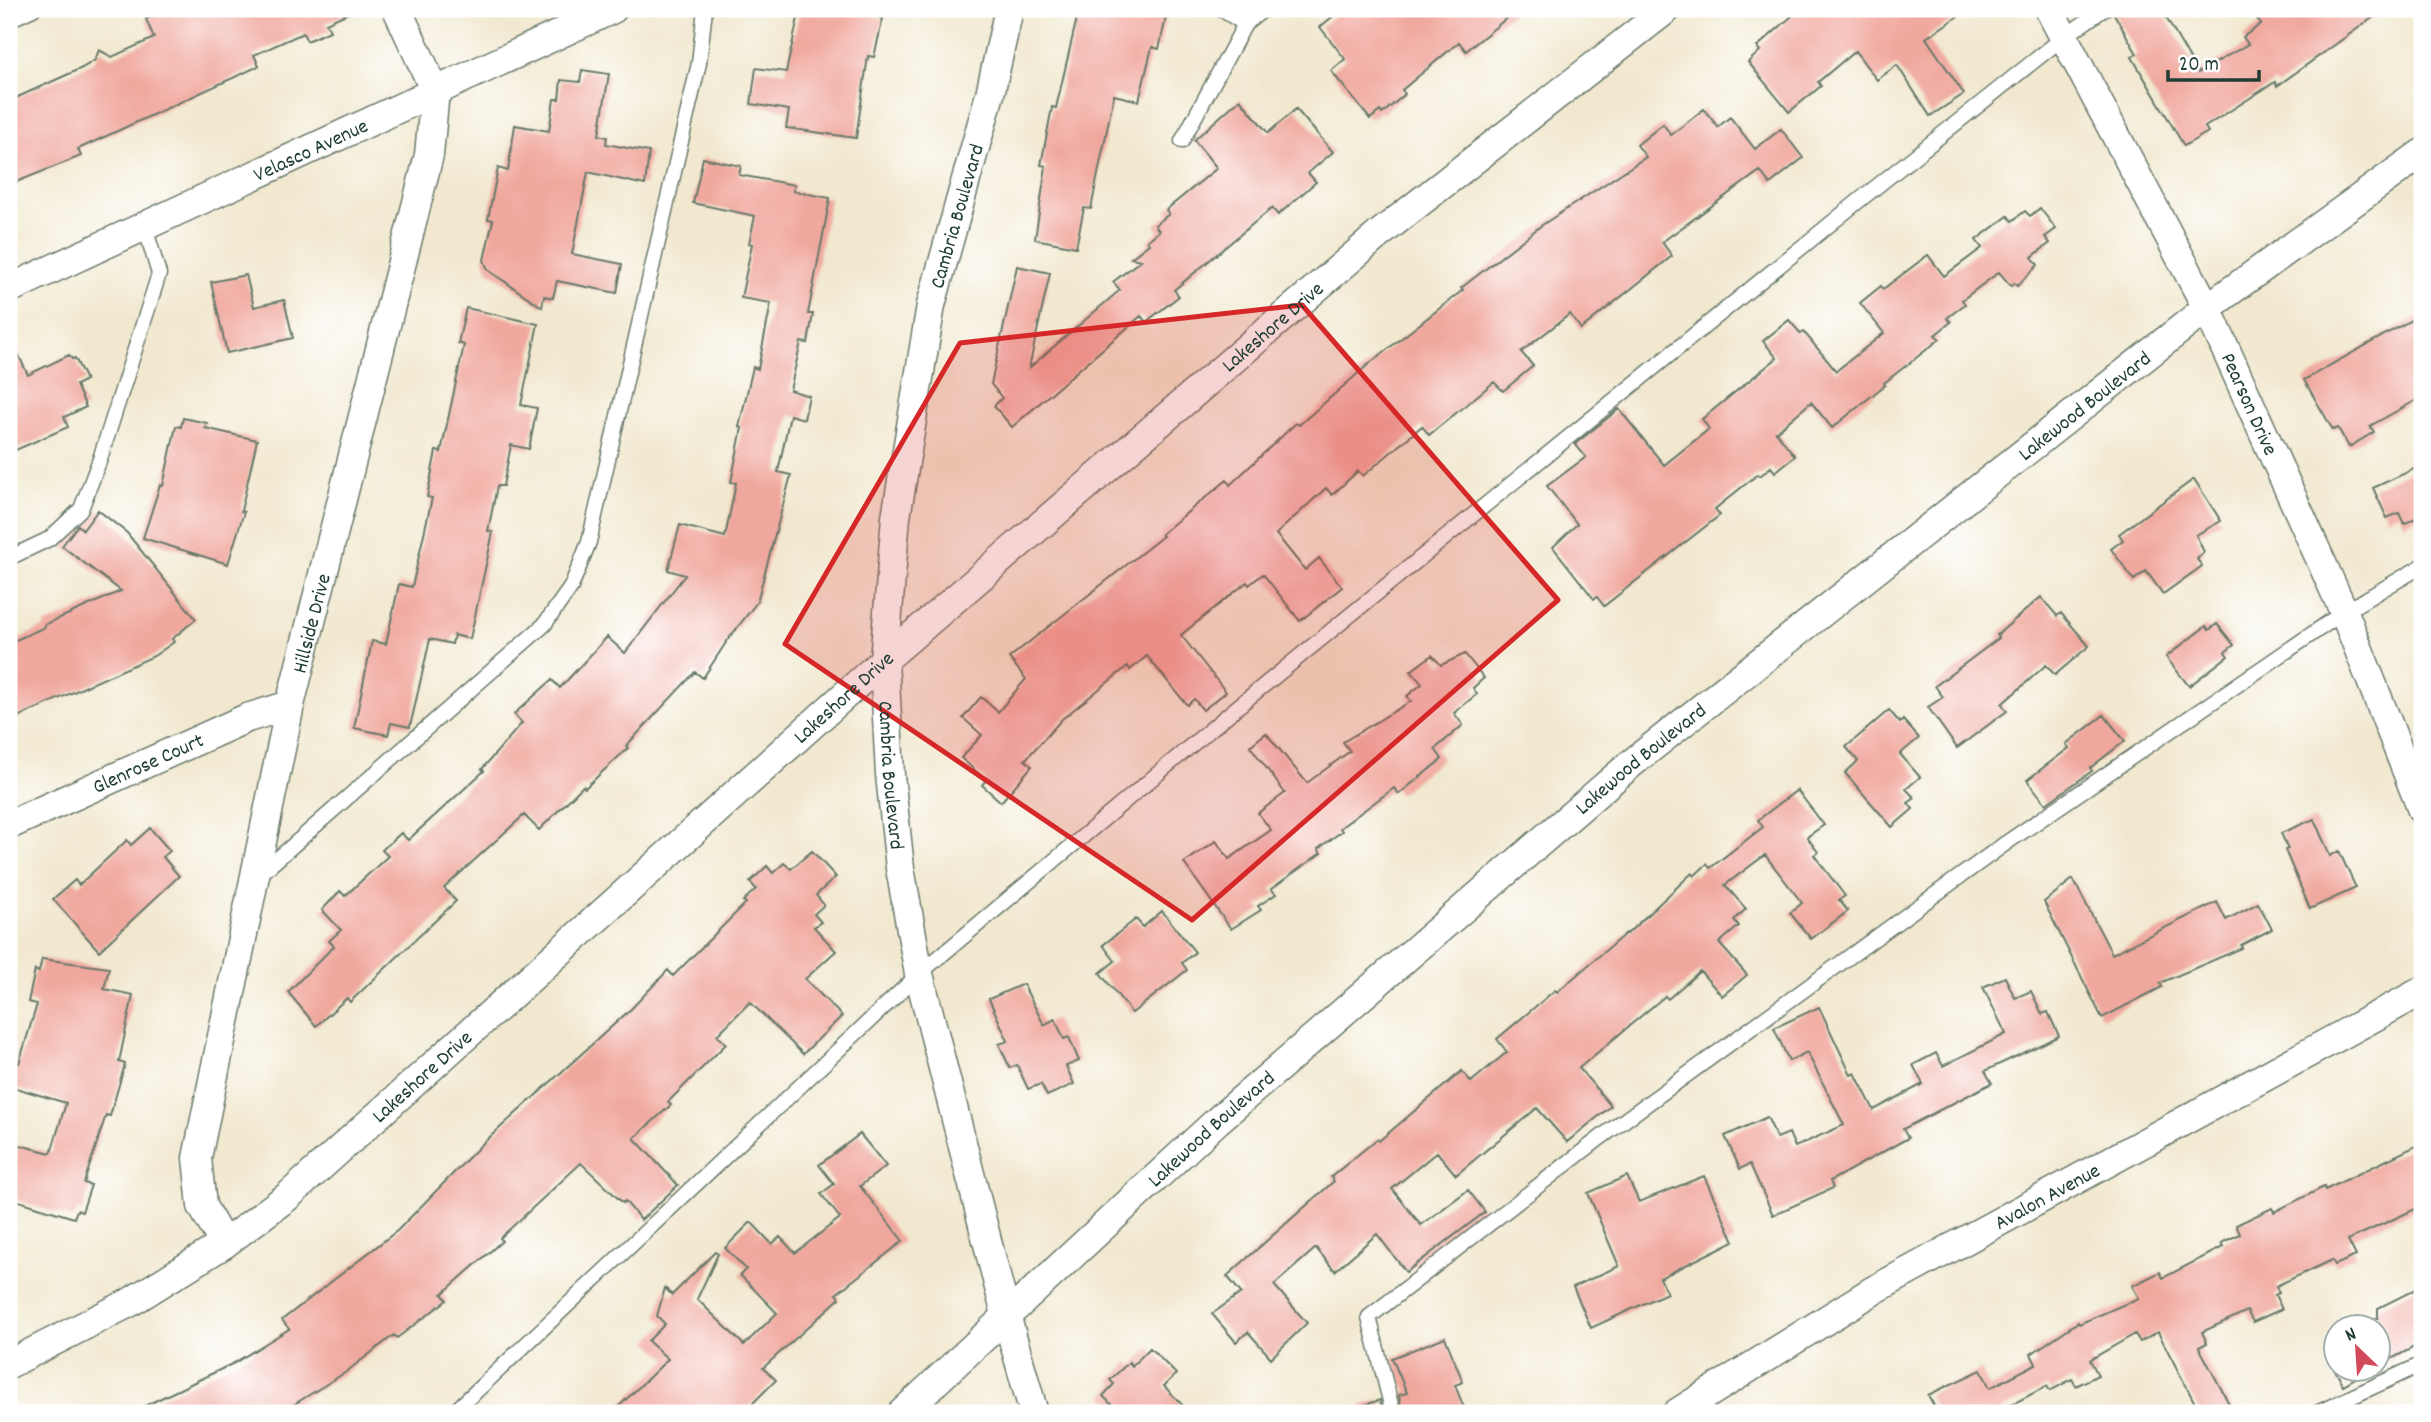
<svg xmlns="http://www.w3.org/2000/svg" width="2431" height="1422" font-family="Dekko,sans-serif">
  <style>
    .building { fill: #f0a89e }
    .lines { fill: none; stroke-linecap: round; stroke-linejoin: round }
    .lane-casing { stroke: #68796a; stroke-width: 17 }
    .street-casing { stroke: #68796a; stroke-width: 31 }
    .lane { stroke: #fff; stroke-width: 14 }
    .street { stroke: #fff; stroke-width: 28 }
    .marked { fill: #d62828; fill-opacity: 0.2; stroke: #d62828; stroke-width: 5; stroke-linejoin: round }
    .labels { text-anchor: middle; stroke-width: 5; stroke-linejoin: round; paint-order: stroke }
    .street-label { font-size: 21px; fill: #1f3d34; stroke: #fff }
  </style>
  <rect width="100%" height="100%" fill="#fff"/>
  <filter id="ink" filterUnits="userSpaceOnUse"><feTurbulence type="fractalNoise" baseFrequency=".0143" numOctaves="2"/><feDisplacementMap in="SourceGraphic" scale="14" xChannelSelector="R" yChannelSelector="G"/><feConvolveMatrix kernelMatrix="1 2 1 2 8 2 1 2 1" color-interpolation-filters="sRGB"/></filter>
  <filter id="wash" filterUnits="userSpaceOnUse"><feTurbulence type="fractalNoise" baseFrequency=".00686" numOctaves="4" result="noise"/><feDisplacementMap in="SourceGraphic" scale="28" xChannelSelector="R" yChannelSelector="G"/><feGaussianBlur stdDeviation="1.57" result="paint"/><feColorMatrix in="noise" values="0 0 0 0 0 0 0 0 0 0 0 0 0 0 0 0 0 1.4 0 .05"/><feComposite in="paint" operator="in"/></filter>
  <g filter="url(#wash)">
    <rect width="100%" height="100%" fill="#f1e8cf"/>
    <g id="blocks">
      <path class="building" d="M 169,9 L 357,9 L 326,23 L 330,31 L 307,41 L 303,33 L 254,55 L 259,66 L 78,149 L 81,156 L 9,185 L 9,101 L 82,68 L 95,60 L 99,50 L 112,57 L 154,38 L 146,19 Z
        M 800,9 L 876,9 L 874,16 L 883,18 L 874,57 L 868,56 L 856,138 L 786,128 L 789,110 L 751,104 L 756,68 L 786,72 Z
        M 1079,9 L 1150,9 L 1167,13 L 1159,49 L 1152,47 L 1139,101 L 1114,95 L 1091,209 L 1084,208 L 1076,247 L 1035,239 L 1046,166 L 1041,165 L 1052,107 L 1056,108 Z
        M 1342,9 L 1518,9 L 1466,51 L 1459,42 L 1402,90 L 1405,94 L 1382,114 L 1380,111 L 1370,119 L 1331,71 L 1345,59 L 1320,27 Z
        M 1800,9 L 1969,9 L 1926,38 L 1964,94 L 1930,116 L 1897,65 L 1877,80 L 1855,51 L 1818,82 L 1821,86 L 1789,112 L 1748,62 L 1760,51 L 1757,47 Z
        M 2114,9 L 2161,9 L 2198,73 L 2248,44 L 2243,37 L 2261,24 L 2250,9 L 2385,9 L 2277,86 L 2275,82 L 2205,127 L 2208,132 L 2184,146 L 2132,57 L 2137,54 L 2113,12 Z
        M 582,70 L 609,74 L 599,135 L 607,137 L 606,144 L 649,152 L 645,185 L 588,172 L 572,254 L 622,264 L 617,293 L 557,281 L 553,298 L 544,296 L 542,307 L 488,270 L 484,260 L 493,220 L 488,219 L 498,168 L 508,171 L 515,125 L 549,131 L 554,99 L 559,99 L 561,80 L 580,82 Z
        M 1240,99 L 1268,133 L 1296,109 L 1333,152 L 1308,173 L 1316,182 L 1278,215 L 1272,208 L 1174,290 L 1179,296 L 1146,322 L 1141,316 L 1012,427 L 994,406 L 1002,398 L 991,384 L 1017,266 L 1050,273 L 1029,368 L 1120,290 L 1113,282 L 1141,260 L 1131,258 L 1149,244 L 1147,241 L 1159,231 L 1155,225 L 1169,214 L 1166,210 L 1217,168 L 1194,140 Z
        M 1704,109 L 1718,127 L 1730,117 L 1755,149 L 1781,129 L 1803,158 L 1770,184 L 1760,171 L 1662,242 L 1672,256 L 1581,329 L 1570,314 L 1521,352 L 1533,366 L 1503,391 L 1494,382 L 1429,435 L 1422,426 L 1363,476 L 1358,471 L 1332,495 L 1326,488 L 1276,534 L 1305,570 L 1319,558 L 1342,587 L 1300,621 L 1263,574 L 1249,585 L 1247,582 L 1181,635 L 1226,692 L 1203,710 L 1194,699 L 1187,705 L 1147,656 L 1130,670 L 1128,666 L 1062,719 L 1025,760 L 1032,766 L 1001,802 L 982,785 L 986,780 L 961,758 L 982,735 L 963,718 L 981,697 L 998,712 L 1026,679 L 1009,658 L 1163,536 L 1161,534 L 1227,480 L 1230,485 L 1296,423 L 1299,425 L 1370,363 L 1463,290 L 1461,288 L 1542,225 L 1646,157 L 1637,145 L 1663,124 L 1671,135 Z
        M 703,158 L 741,166 L 739,175 L 795,185 L 793,191 L 830,198 L 808,314 L 813,314 L 808,343 L 801,342 L 790,390 L 809,396 L 804,419 L 790,415 L 778,472 L 791,475 L 757,602 L 727,641 L 703,678 L 695,672 L 626,746 L 628,748 L 585,788 L 583,786 L 539,830 L 524,815 L 444,888 L 456,901 L 350,1002 L 347,998 L 316,1026 L 288,992 L 334,946 L 329,941 L 341,930 L 322,910 L 340,891 L 345,896 L 388,856 L 382,850 L 401,833 L 408,840 L 484,771 L 482,769 L 522,723 L 514,714 L 552,680 L 560,688 L 607,637 L 625,653 L 685,575 L 668,570 L 680,525 L 725,537 L 736,483 L 731,482 L 742,428 L 739,427 L 753,367 L 758,369 L 771,303 L 741,298 L 752,244 L 749,243 L 755,216 L 693,203 Z
        M 2040,208 L 2056,229 L 2045,237 L 2050,243 L 2032,257 L 2038,265 L 2017,286 L 2014,283 L 2011,286 L 1999,272 L 1962,300 L 1965,304 L 1947,318 L 1951,322 L 1935,335 L 1940,339 L 1884,383 L 1885,385 L 1832,428 L 1811,402 L 1776,432 L 1795,456 L 1775,472 L 1771,467 L 1760,476 L 1758,474 L 1715,509 L 1720,515 L 1604,606 L 1597,597 L 1594,599 L 1553,547 L 1577,524 L 1547,486 L 1586,457 L 1575,444 L 1619,409 L 1664,465 L 1709,429 L 1702,419 L 1777,358 L 1763,341 L 1789,320 L 1801,334 L 1804,332 L 1836,371 L 1884,333 L 1860,303 L 1881,286 L 1883,289 L 1928,255 L 1944,276 L 1982,248 L 1976,240 L 2008,216 L 2012,221 L 2025,211 L 2030,216 Z
        M 246,275 L 254,307 L 284,300 L 293,338 L 227,353 L 211,282 Z
        M 466,308 L 538,324 L 521,405 L 537,408 L 529,449 L 511,445 L 503,486 L 497,486 L 488,531 L 493,532 L 470,639 L 454,635 L 452,644 L 430,639 L 410,727 L 391,723 L 388,735 L 354,728 L 372,641 L 386,644 L 399,584 L 412,587 L 432,498 L 427,497 L 436,451 L 441,452 L 464,345 L 458,343 Z
        M 2422,314 L 2422,397 L 2370,426 L 2374,432 L 2349,447 L 2338,428 L 2333,430 L 2304,380 Z
        M 9,335 L 28,375 L 69,355 L 72,359 L 75,358 L 86,380 L 76,385 L 86,407 L 64,417 L 68,427 L 9,453 Z
        M 183,418 L 207,423 L 205,428 L 257,440 L 241,511 L 244,512 L 228,564 L 143,538 L 160,485 L 163,486 L 176,426 L 181,427 Z
        M 2416,468 L 2422,482 L 2422,515 L 2404,524 L 2399,513 L 2387,518 L 2373,488 Z
        M 2194,479 L 2221,521 L 2196,535 L 2204,552 L 2197,559 L 2202,566 L 2163,594 L 2146,571 L 2134,580 L 2111,549 L 2123,540 L 2119,534 Z
        M 98,510 L 127,533 L 196,619 L 172,639 L 174,642 L 154,656 L 9,721 L 9,643 L 45,627 L 44,625 L 121,591 L 62,546 L 78,525 L 83,530 Z
        M 2041,597 L 2057,616 L 2061,613 L 2089,646 L 2055,675 L 2046,665 L 2002,704 L 2007,711 L 1957,748 L 1928,707 L 1943,697 L 1935,686 L 1999,638 L 1997,635 Z
        M 2217,624 L 2234,645 L 2225,652 L 2228,656 L 2189,686 L 2166,657 L 2206,626 L 2209,630 Z
        M 1465,654 L 1484,678 L 1473,688 L 1477,694 L 1454,713 L 1463,725 L 1435,749 L 1442,759 L 1399,794 L 1394,788 L 1340,828 L 1342,831 L 1318,849 L 1321,853 L 1271,889 L 1276,894 L 1258,906 L 1261,910 L 1231,929 L 1184,863 L 1216,841 L 1229,859 L 1271,830 L 1258,813 L 1285,793 L 1250,746 L 1266,733 L 1307,783 L 1350,751 L 1343,742 L 1411,701 L 1407,696 L 1422,684 L 1411,671 L 1432,655 L 1441,665 Z
        M 1889,710 L 1900,723 L 1903,720 L 1919,738 L 1900,754 L 1920,777 L 1906,789 L 1915,798 L 1908,803 L 1913,809 L 1892,827 L 1845,773 L 1858,761 L 1846,747 Z
        M 2104,715 L 2125,741 L 2090,768 L 2092,771 L 2046,804 L 2027,780 L 2069,748 L 2066,744 Z
        M 1797,790 L 1824,825 L 1807,837 L 1818,852 L 1814,855 L 1845,896 L 1839,900 L 1848,911 L 1811,939 L 1790,913 L 1802,903 L 1765,855 L 1725,885 L 1746,909 L 1734,920 L 1739,926 L 1719,943 L 1747,975 L 1722,996 L 1700,971 L 1668,999 L 1665,996 L 1579,1068 L 1611,1106 L 1567,1142 L 1537,1108 L 1456,1175 L 1437,1152 L 1392,1189 L 1421,1225 L 1468,1190 L 1485,1212 L 1406,1272 L 1377,1234 L 1335,1271 L 1316,1248 L 1274,1285 L 1307,1323 L 1271,1358 L 1248,1332 L 1236,1342 L 1212,1314 L 1241,1293 L 1227,1276 L 1334,1181 L 1331,1177 L 1377,1139 L 1379,1141 L 1462,1071 L 1471,1082 L 1507,1052 L 1497,1039 L 1555,990 L 1557,992 L 1626,933 L 1627,934 L 1692,873 L 1694,876 L 1707,864 L 1710,868 L 1763,827 L 1758,820 Z
        M 2314,819 L 2330,856 L 2339,851 L 2356,888 L 2310,909 L 2285,850 L 2288,849 L 2281,833 Z
        M 150,828 L 170,851 L 163,857 L 179,876 L 99,951 L 53,899 L 75,880 L 79,885 L 127,840 L 131,845 Z
        M 812,851 L 836,877 L 816,895 L 824,905 L 814,914 L 821,922 L 814,927 L 836,951 L 805,979 L 842,1016 L 803,1054 L 750,1002 L 717,1035 L 726,1044 L 668,1102 L 671,1105 L 634,1138 L 678,1185 L 641,1220 L 625,1201 L 623,1203 L 581,1163 L 500,1238 L 502,1241 L 442,1294 L 447,1300 L 397,1338 L 394,1335 L 346,1372 L 280,1413 L 130,1413 L 234,1363 L 289,1329 L 282,1320 L 398,1230 L 480,1146 L 631,1009 L 668,970 L 673,976 L 746,903 L 743,901 L 756,889 L 750,882 L 767,866 L 773,873 L 784,863 L 791,869 Z
        M 2073,879 L 2112,954 L 2217,902 L 2226,920 L 2258,903 L 2272,929 L 2241,945 L 2242,948 L 2160,983 L 2162,987 L 2102,1018 L 2044,902 Z
        M 1162,911 L 1195,952 L 1182,963 L 1187,970 L 1132,1013 L 1100,973 L 1115,961 L 1103,945 L 1136,919 L 1143,927 Z
        M 42,959 L 109,968 L 104,989 L 133,995 L 119,1062 L 125,1064 L 110,1116 L 106,1115 L 84,1183 L 91,1185 L 82,1212 L 77,1210 L 74,1218 L 9,1198 L 9,1176 L 19,1145 L 51,1153 L 66,1103 L 9,1086 L 9,1061 L 19,1063 L 37,1004 L 28,1002 L 35,970 L 39,972 Z
        M 2005,977 L 2015,998 L 2031,991 L 2042,1014 L 2048,1012 L 2059,1036 L 1985,1071 L 1992,1083 L 1903,1129 L 1908,1138 L 1830,1181 L 1833,1188 L 1773,1215 L 1750,1164 L 1740,1169 L 1725,1136 L 1767,1117 L 1777,1138 L 1789,1133 L 1795,1147 L 1844,1125 L 1807,1052 L 1789,1061 L 1774,1028 L 1819,1007 L 1851,1075 L 1855,1073 L 1874,1110 L 1923,1084 L 1913,1065 L 1936,1053 L 1943,1066 L 2006,1034 L 1983,987 Z
        M 1023,984 L 1044,1025 L 1055,1019 L 1064,1039 L 1069,1037 L 1079,1061 L 1066,1066 L 1074,1084 L 1047,1096 L 1041,1084 L 1028,1089 L 1017,1065 L 1010,1068 L 999,1044 L 1008,1041 L 989,999 Z
        M 860,1134 L 886,1166 L 860,1186 L 903,1241 L 836,1294 L 840,1298 L 763,1368 L 776,1380 L 743,1413 L 612,1413 L 668,1359 L 648,1341 L 665,1324 L 657,1316 L 665,1288 L 672,1295 L 715,1252 L 718,1254 L 697,1299 L 744,1345 L 777,1313 L 740,1275 L 746,1269 L 725,1248 L 751,1222 L 772,1244 L 780,1237 L 795,1253 L 840,1218 L 821,1194 L 834,1184 L 819,1165 Z
        M 2422,1143 L 2422,1206 L 2348,1240 L 2356,1256 L 2335,1265 L 2332,1260 L 2276,1286 L 2279,1293 L 2275,1295 L 2282,1309 L 2253,1322 L 2247,1311 L 2202,1332 L 2207,1343 L 2199,1347 L 2234,1413 L 2200,1413 L 2158,1332 L 2140,1342 L 2135,1334 L 2090,1360 L 2098,1375 L 2076,1386 L 2072,1379 L 2050,1391 L 2047,1386 L 2001,1410 L 2002,1413 L 1938,1413 L 1928,1395 L 1981,1370 L 1990,1388 L 2036,1364 L 2031,1354 L 2078,1322 L 2079,1324 L 2139,1298 L 2132,1286 L 2160,1272 L 2163,1278 L 2223,1247 L 2221,1243 L 2240,1234 L 2236,1225 L 2272,1208 L 2274,1212 L 2324,1187 L 2325,1190 Z
        M 1627,1176 L 1639,1202 L 1704,1176 L 1734,1241 L 1660,1278 L 1667,1293 L 1591,1328 L 1573,1287 L 1619,1266 L 1588,1193 Z
        M 2422,1286 L 2422,1343 L 2378,1366 L 2378,1327 L 2358,1327 L 2378,1318 L 2378,1308 Z
        M 1445,1337 L 1463,1382 L 1455,1385 L 1466,1413 L 1402,1413 L 1399,1395 L 1407,1393 L 1392,1358 Z
        M 1150,1348 L 1176,1374 L 1164,1386 L 1190,1413 L 1120,1413 L 1103,1396 L 1114,1384 L 1110,1380 L 1129,1362 L 1132,1366 Z
        M 2336,1360 L 2336,1369 L 2371,1369 L 2343,1385 L 2331,1362 Z
        M 1380,1400 L 1383,1413 L 1362,1413 L 1361,1406 Z"/>
    </g>
  </g>
  <g filter="url(#ink)">
    <use href="#blocks" fill-opacity="0" stroke="#68796a" stroke-width="2"/>
    <g class="lines">
      <defs>
        <path id="lane" d="M 1221,9 L 1245,24
          M 9,20 L 33,9
          M 1182,141 L 1245,24 L 1264,9
          M 9,558 L 49,539 L 81,509 L 100,459 L 159,274 L 145,227
          M 258,876 L 544,625 L 571,587 L 589,542 L 699,63 L 705,9
          M 453,1413 L 919,974 L 1230,713 L 1861,199 L 2064,37 L 2104,9
          M 1393,1413 L 1369,1317 L 1600,1138 L 2006,843 L 2344,612 L 2422,566
          M 2317,1413 L 2422,1364"/>
        <g id="street">
          <path id="s1" d="M 1009,9 L 990,94 L 931,305 L 896,517 L 884,660 L 890,775 L 900,868 L 919,974 L 1006,1315 L 1034,1413"/>
          <path id="s2" d="M 2049,9 L 2207,308 L 2344,612 L 2422,810"/>
          <path id="s3" d="M 9,289 L 613,9"/>
          <path id="s4" d="M 9,825 L 247,718 L 290,705"/>
          <path id="s5" d="M 224,1244 L 202,1206 L 197,1158 L 290,705 L 429,155 L 435,91 L 397,9"/>
          <path id="s6" d="M 9,1364 L 129,1303 L 224,1244 L 287,1197 L 884,660 L 1378,235 L 1667,9"/>
          <path id="s7" d="M 902,1413 L 1217,1121 L 1632,763 L 2207,308 L 2422,153"/>
          <path id="s8" d="M 1677,1413 L 1874,1290 L 2422,991"/>
        </g>
      </defs>
      <use href="#lane" class="lane-casing"/>
      <use href="#street" class="street-casing"/>
      <use href="#lane" class="lane"/>
      <use href="#street" class="street"/>
    </g>
  </g>
  <path class="marked" d="M 1302,305 L 1558,600 L 1192,920 L 785,644 L 960,343 Z"/>
  <g class="labels">
    <g class="street-label">
      <text dy="7" stroke="none"><textPath href="#s3" startOffset="332">Velasco Avenue</textPath></text>
      <text transform="translate(956 216) rotate(-74)" y="7">Cambria Boulevard</text>
      <text dy="7" stroke="none"><textPath href="#s6" startOffset="1640">Lakeshore Drive</textPath></text>
      <text dy="7" stroke="none"><textPath href="#s2" startOffset="443">Pearson Drive</textPath></text>
      <text dy="7" stroke="none"><textPath href="#s7" startOffset="1554">Lakewood Boulevard</textPath></text>
      <text dy="7" stroke="none"><textPath href="#s5" startOffset="639">Hillside Drive</textPath></text>
      <text dy="7" stroke="none"><textPath href="#s6" startOffset="1073">Lakeshore Drive</textPath></text>
      <text dy="7" stroke="none"><textPath href="#s7" startOffset="987">Lakewood Boulevard</textPath></text>
      <text dy="7" stroke="none"><textPath href="#s4" startOffset="152">Glenrose Court</textPath></text>
      <text dy="7" stroke="none"><textPath href="#s1" startOffset="780">Cambria Boulevard</textPath></text>
      <text dy="7" stroke="none"><textPath href="#s6" startOffset="506">Lakeshore Drive</textPath></text>
      <text dy="7" stroke="none"><textPath href="#s7" startOffset="420">Lakewood Boulevard</textPath></text>
      <text dy="7" stroke="none"><textPath href="#s8" startOffset="429">Avalon Avenue</textPath></text>
    </g>
  </g>
  <rect width="2431" height="1422" fill="none" stroke="#fff" stroke-width="35"/>
  <g transform="translate(2357 1348) rotate(335)"><circle r="33" fill="#ffffff" stroke="#a5b1ae" stroke-width="2"/>
  <path d="M0-5L12 26L0 18L-12 26Z" fill="#d1495b"/>
  <text y="-10" font-size="19" font-weight="bold" text-anchor="middle" fill="#1f3d34">N</text>
  </g>
  <path d="M2168 70v10h91v-10" fill="none" stroke="#1f3d34" stroke-width="3.5"/>
  <text x="2179" y="70" font-size="21" fill="#1f3d34" stroke="#ffffff" stroke-width="5" paint-order="stroke">20 m</text>
</svg>
